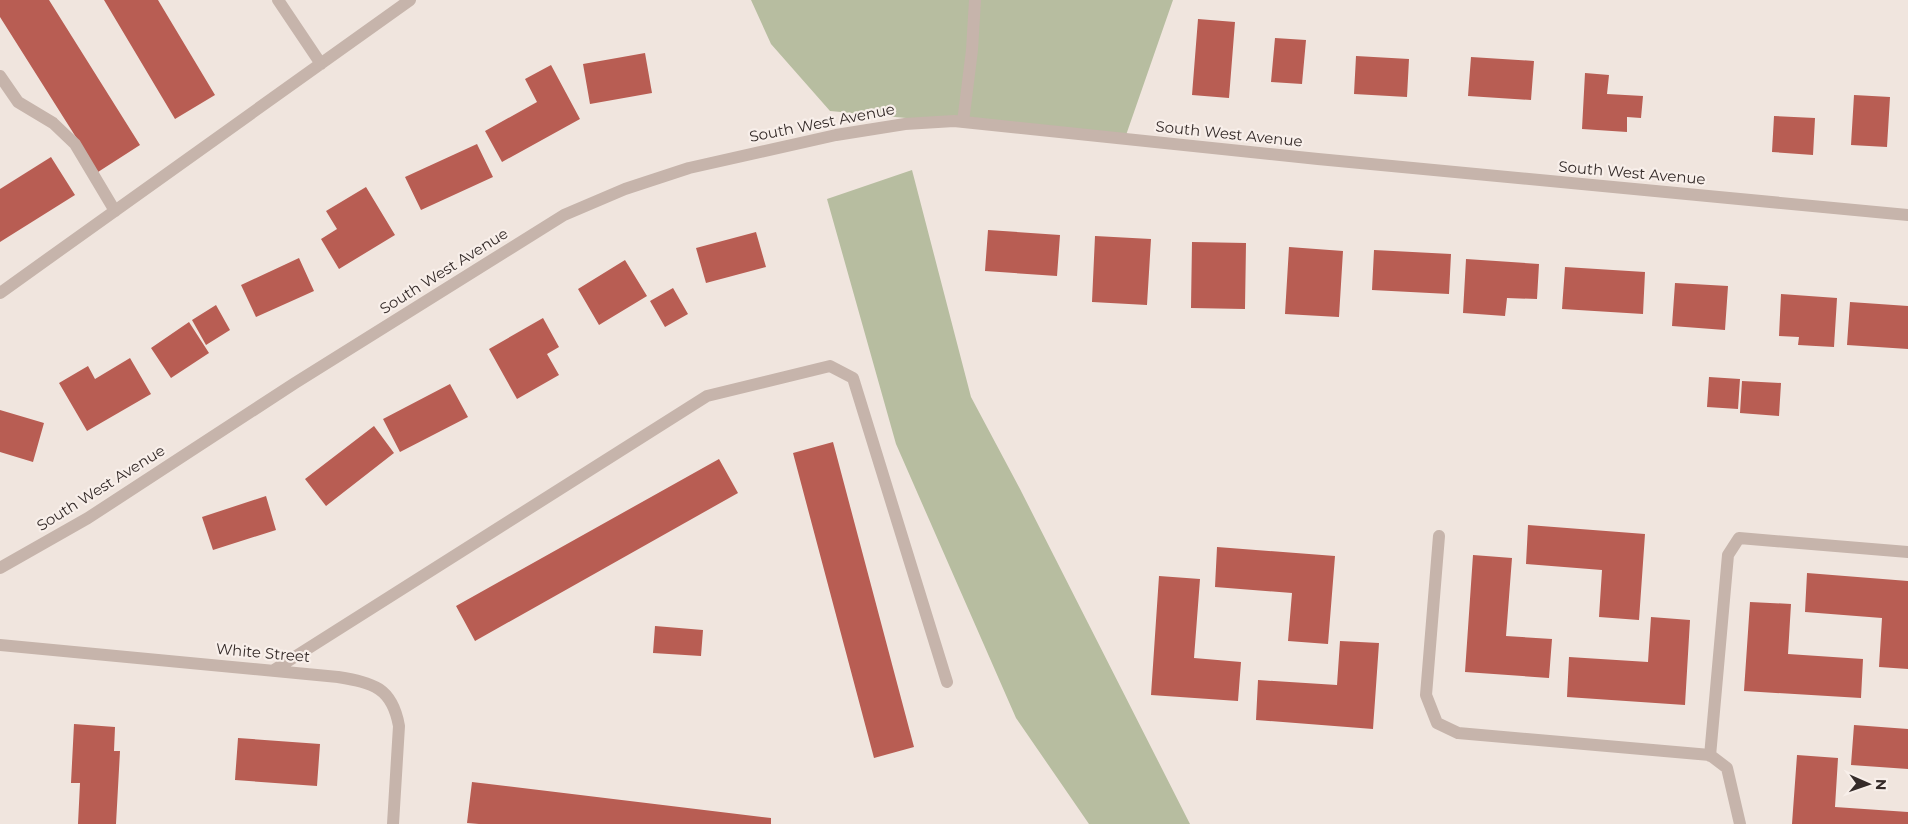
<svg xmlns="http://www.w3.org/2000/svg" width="1908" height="824" font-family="Montserrat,sans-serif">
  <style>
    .green { fill: #b7bda0 }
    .building { fill: #b85d53 }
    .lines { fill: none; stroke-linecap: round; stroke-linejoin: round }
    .minor { stroke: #c6b4ab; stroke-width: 12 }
    .labels { text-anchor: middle; stroke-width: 4.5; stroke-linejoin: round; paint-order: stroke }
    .street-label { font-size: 15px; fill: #352b29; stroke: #f8efea }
  </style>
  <rect width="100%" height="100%" fill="#f0e5de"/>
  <path class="green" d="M 751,0 L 1173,0 L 1125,138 L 830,111 L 771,44 Z
    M 912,170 L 971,397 L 1020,489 L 1190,824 L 1089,824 L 1016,718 L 896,444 L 827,199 Z"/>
  <path class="building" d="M 0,0 L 49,0 L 140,145 L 98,172 L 0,17 Z
    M 104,0 L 158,0 L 215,95 L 175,119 Z
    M 1198,19 L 1235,22 L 1229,98 L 1192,95 Z
    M 1275,38 L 1306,40 L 1302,84 L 1271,82 Z
    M 645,53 L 652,93 L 590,104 L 583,64 Z
    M 1356,56 L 1409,59 L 1407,97 L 1354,94 Z
    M 1471,57 L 1534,61 L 1531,100 L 1468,96 Z
    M 551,65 L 580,119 L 502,162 L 485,131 L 537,102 L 525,79 Z
    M 1585,73 L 1609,75 L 1607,94 L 1643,96 L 1641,118 L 1627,117 L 1627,132 L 1582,129 Z
    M 1854,95 L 1890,97 L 1887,147 L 1851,145 Z
    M 1774,116 L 1815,118 L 1813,155 L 1772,152 Z
    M 477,144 L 493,177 L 421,210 L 405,177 Z
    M 51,157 L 75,195 L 0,242 L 0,189 Z
    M 366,187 L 395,235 L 339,269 L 321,239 L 337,229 L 326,211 Z
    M 988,230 L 1060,235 L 1057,276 L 985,271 Z
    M 756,232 L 766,267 L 706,283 L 696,248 Z
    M 1095,236 L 1151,239 L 1147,305 L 1092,302 Z
    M 1192,242 L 1246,243 L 1245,309 L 1191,308 Z
    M 1289,247 L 1343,251 L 1339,317 L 1285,314 Z
    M 1374,250 L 1451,254 L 1449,294 L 1372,290 Z
    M 299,258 L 314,291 L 256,317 L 241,285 Z
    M 1466,259 L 1539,264 L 1537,299 L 1507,298 L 1505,316 L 1463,313 Z
    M 625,260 L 647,296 L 599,325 L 578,289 Z
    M 1565,267 L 1645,272 L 1643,314 L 1562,309 Z
    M 1675,283 L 1728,286 L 1725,330 L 1672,326 Z
    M 673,288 L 688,314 L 665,327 L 650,301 Z
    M 1781,294 L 1837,298 L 1834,347 L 1798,345 L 1799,337 L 1779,336 Z
    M 1850,302 L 1908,306 L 1908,349 L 1847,345 Z
    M 216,305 L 230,330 L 206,345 L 192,320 Z
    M 543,318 L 559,347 L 547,354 L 559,375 L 517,399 L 489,349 Z
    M 189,322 L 209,353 L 171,378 L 151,348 Z
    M 130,358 L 151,394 L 87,431 L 59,383 L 88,366 L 95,379 Z
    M 1709,377 L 1740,379 L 1738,409 L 1707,407 Z
    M 1742,381 L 1781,383 L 1779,416 L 1740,413 Z
    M 450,384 L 468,417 L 400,452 L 383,419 Z
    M 0,410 L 44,423 L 33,462 L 0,452 Z
    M 374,426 L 394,453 L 326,506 L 305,479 Z
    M 833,442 L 914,747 L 874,758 L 793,453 Z
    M 719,459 L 738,493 L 475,641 L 456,606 Z
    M 266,496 L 276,530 L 213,550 L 202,517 Z
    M 1528,525 L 1645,534 L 1639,620 L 1599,617 L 1602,570 L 1526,564 Z
    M 1217,547 L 1335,556 L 1328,644 L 1288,641 L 1292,593 L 1215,587 Z
    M 1473,555 L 1512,558 L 1506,636 L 1552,639 L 1549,678 L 1465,672 Z
    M 1807,573 L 1908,581 L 1908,669 L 1879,667 L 1882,618 L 1805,612 Z
    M 1159,576 L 1200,579 L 1194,658 L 1241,662 L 1238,701 L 1151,695 Z
    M 1750,602 L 1791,604 L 1788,654 L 1863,659 L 1861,698 L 1744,691 Z
    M 1651,617 L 1690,620 L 1685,705 L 1567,697 L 1569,657 L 1648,662 Z
    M 655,626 L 703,630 L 701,656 L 653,653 Z
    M 1340,641 L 1379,643 L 1373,729 L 1256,720 L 1258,680 L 1337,685 Z
    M 74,724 L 115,727 L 114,751 L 120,751 L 116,824 L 78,824 L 80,783 L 71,783 Z
    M 1854,725 L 1908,729 L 1908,769 L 1851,765 Z
    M 238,738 L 320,744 L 317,786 L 235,780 Z
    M 1797,755 L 1838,758 L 1835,807 L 1908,812 L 1908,824 L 1792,824 Z
    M 472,782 L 771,818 L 771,824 L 479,824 L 467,823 Z"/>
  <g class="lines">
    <path class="minor" d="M 278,0 L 321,64
      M 0,76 L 18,102 L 53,123 L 75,144 L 115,211
      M 963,122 L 972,50 L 975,0
      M 0,293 L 410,0
      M 1439,536 L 1426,695 L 1437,723 L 1458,733 L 1710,755 L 1727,768 L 1740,824
      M 0,568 L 88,518 L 295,383 L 564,215 L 625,189 L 689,168 L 836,135 L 905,124 L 954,121 L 1318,159 L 1908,215
      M 0,645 L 338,677 C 373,683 392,687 399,726 L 393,824
      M 274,670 L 707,396 L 830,366 L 853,378 L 947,682
      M 1710,756 L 1728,555 L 1739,538 L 1908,552"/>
  </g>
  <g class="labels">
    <g class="street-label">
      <text transform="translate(822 123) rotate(-11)" y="5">South West Avenue</text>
      <text transform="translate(1229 134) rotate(6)" y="5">South West Avenue</text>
      <text transform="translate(1632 173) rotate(5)" y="5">South West Avenue</text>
      <text transform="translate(444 271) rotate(-32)" y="5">South West Avenue</text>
      <text transform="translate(101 488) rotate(-32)" y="5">South West Avenue</text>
      <text transform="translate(263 653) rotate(5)" y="5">White Street</text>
    </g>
  </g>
  <g transform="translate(1868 784) rotate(92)" stroke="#f8efea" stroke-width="4" paint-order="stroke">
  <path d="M0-4L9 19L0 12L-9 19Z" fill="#352b29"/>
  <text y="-8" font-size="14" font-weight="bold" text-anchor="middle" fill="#352b29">N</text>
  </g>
</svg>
